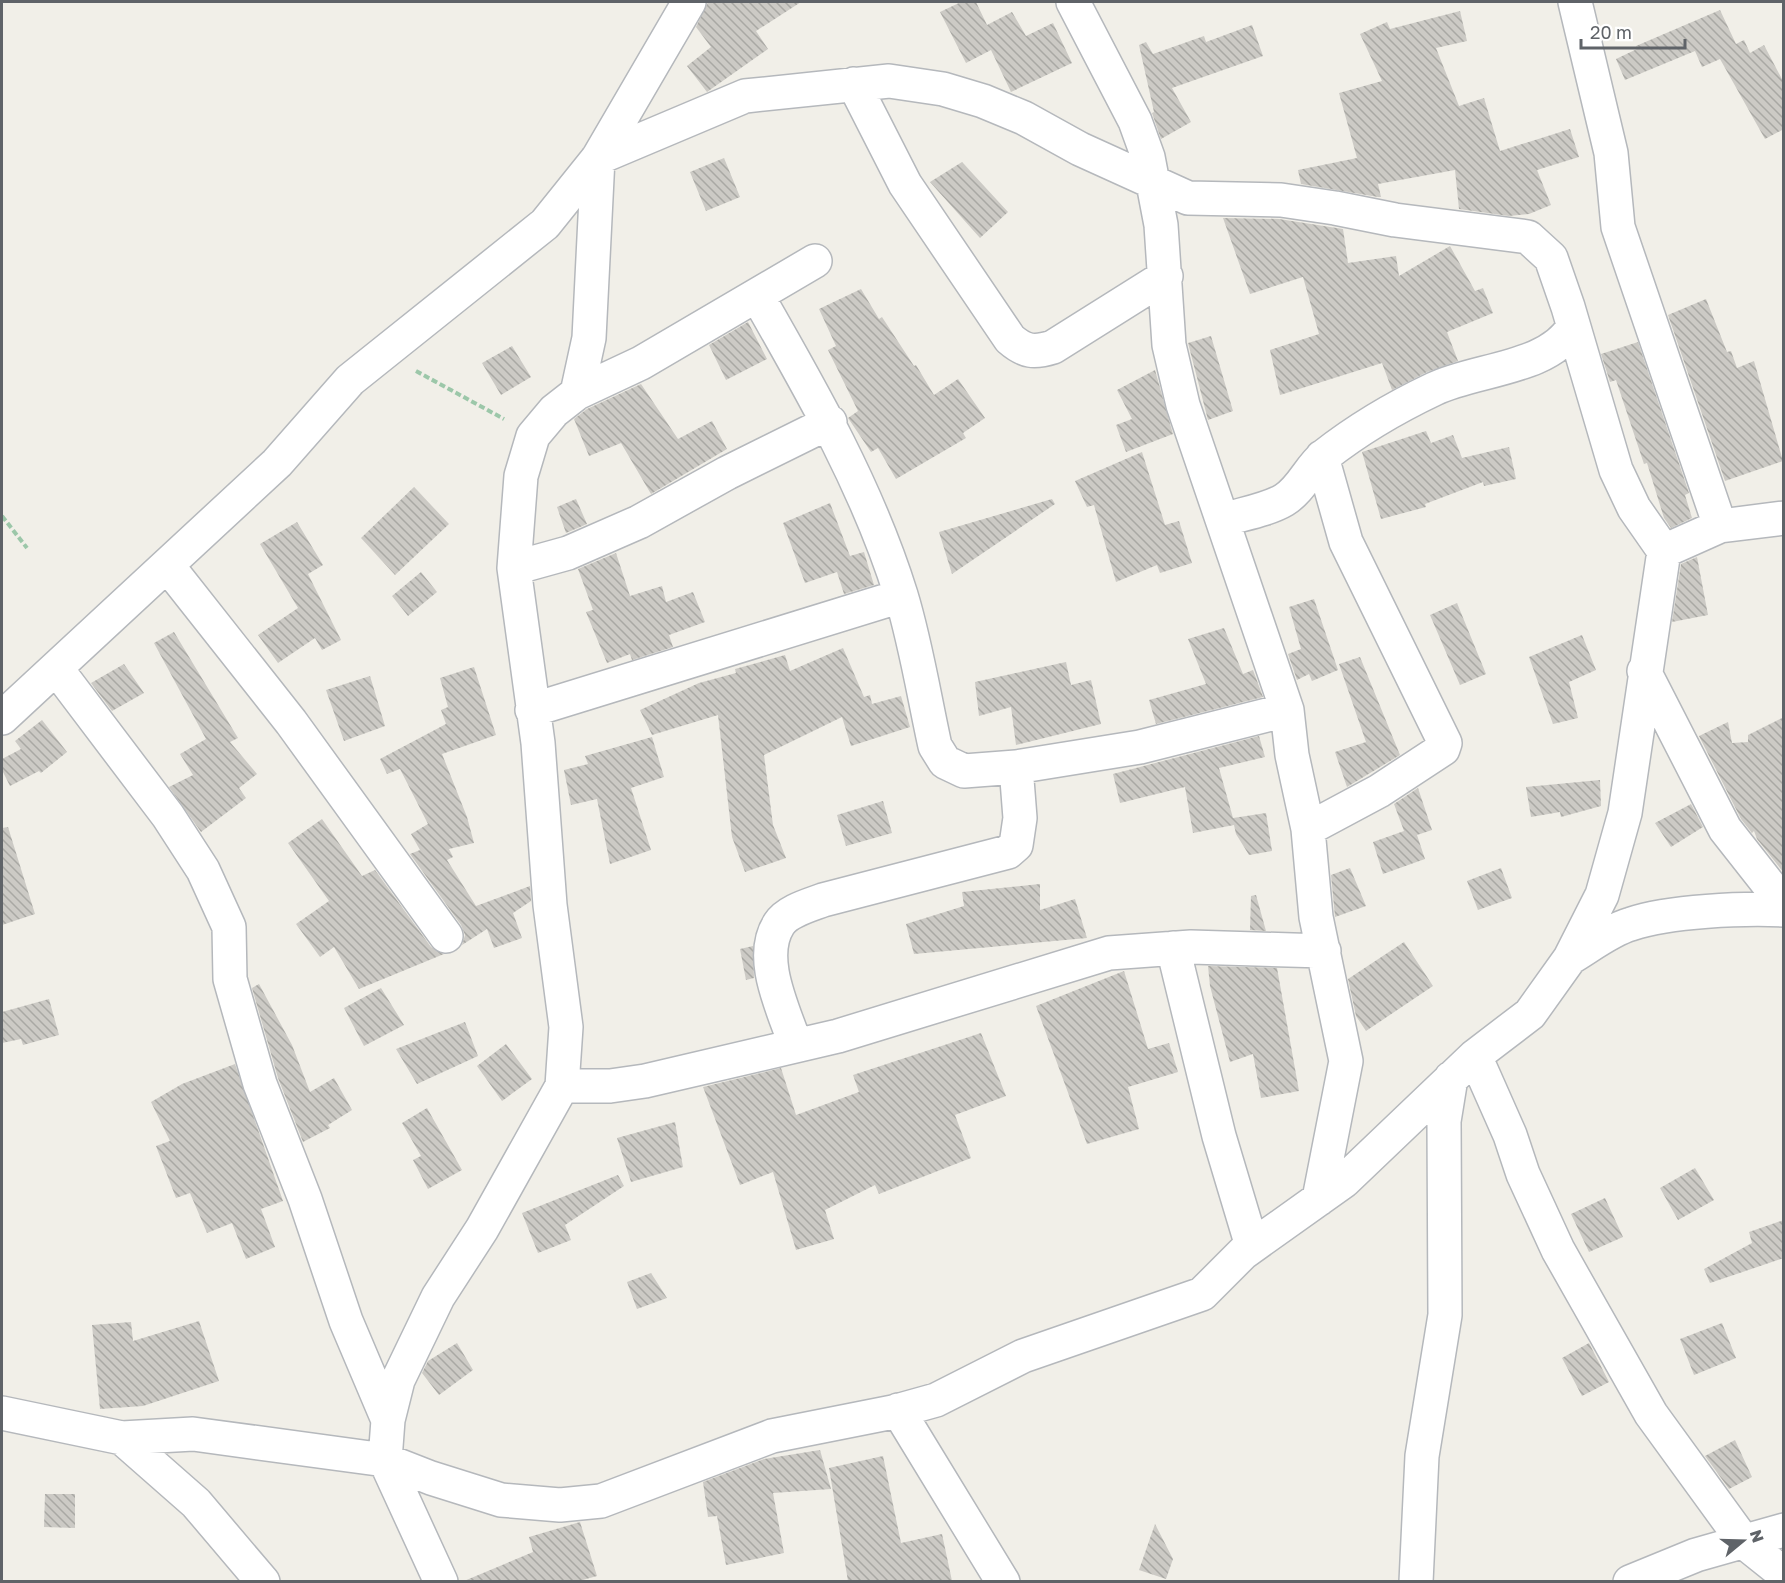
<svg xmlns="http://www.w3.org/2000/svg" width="1785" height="1583" font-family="'Golos Text',sans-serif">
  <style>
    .building { fill: url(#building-back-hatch) }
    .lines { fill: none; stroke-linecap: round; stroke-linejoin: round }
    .minor-casing { stroke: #b5b8bc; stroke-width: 36 }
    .path { stroke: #9cc7a9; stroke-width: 4; stroke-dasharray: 6 3; stroke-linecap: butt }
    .minor { stroke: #fff; stroke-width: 33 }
  </style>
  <defs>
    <pattern id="building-back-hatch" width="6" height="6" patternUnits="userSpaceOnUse" patternTransform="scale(1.5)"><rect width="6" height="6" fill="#cccac5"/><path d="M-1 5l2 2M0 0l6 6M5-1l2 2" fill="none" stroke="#a9a8a4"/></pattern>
  </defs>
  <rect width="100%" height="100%" fill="#f1efe8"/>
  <path class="building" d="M 708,2 L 801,2 L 756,31 L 768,49 L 707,92 L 687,66 L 711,47 L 696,27 Z
    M 961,2 L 976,2 L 987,25 L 1012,12 L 1026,36 L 1053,23 L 1072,63 L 1011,92 L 991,50 L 966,63 L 940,12 Z
    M 1720,10 L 1736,44 L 1744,40 L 1750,53 L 1764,45 L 1784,83 L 1784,129 L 1765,139 L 1720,59 L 1702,67 L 1695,51 L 1625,80 L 1616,59 L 1637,49 L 1636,46 Z
    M 1460,11 L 1467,41 L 1436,48 L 1459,106 L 1484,98 L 1500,151 L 1570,129 L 1579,157 L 1537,170 L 1551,205 L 1529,214 L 1509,216 L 1459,209 L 1455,170 L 1378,184 L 1381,197 L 1378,197 L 1301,184 L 1298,170 L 1357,158 L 1339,93 L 1382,81 L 1360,34 L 1387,22 L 1390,29 Z
    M 1252,25 L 1263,56 L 1172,88 L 1191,122 L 1161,139 L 1152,113 L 1154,112 L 1139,45 L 1146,42 L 1153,54 L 1204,36 L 1206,42 Z
    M 724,158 L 740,197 L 706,211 L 690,172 Z
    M 962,162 L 1008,212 L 980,238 L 930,182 Z
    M 1223,218 L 1279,219 L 1343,229 L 1348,263 L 1396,256 L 1399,276 L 1450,246 L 1475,291 L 1483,288 L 1493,313 L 1447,332 L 1458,361 L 1427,372 L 1392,390 L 1382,363 L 1280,395 L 1270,350 L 1319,334 L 1303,277 L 1250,294 Z
    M 861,289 L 879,319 L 882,317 L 914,366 L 916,365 L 934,395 L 958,379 L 985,418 L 963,433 L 966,438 L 896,479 L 878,448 L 871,452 L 848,418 L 858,411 L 828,350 L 836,346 L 819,309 Z
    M 1706,299 L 1727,352 L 1731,351 L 1737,368 L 1754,361 L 1783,461 L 1725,481 L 1668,315 Z
    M 748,322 L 767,359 L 726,380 L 709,345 Z
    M 1211,336 L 1233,411 L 1208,420 L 1188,343 Z
    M 1638,342 L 1689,493 L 1685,495 L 1692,518 L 1671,528 L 1664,518 L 1647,463 L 1644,464 L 1616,380 L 1610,382 L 1601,354 Z
    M 512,346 L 531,377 L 501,395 L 482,363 Z
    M 1155,370 L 1173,434 L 1126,452 L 1116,425 L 1132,419 L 1117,390 Z
    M 641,384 L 678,439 L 712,421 L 727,449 L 651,494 L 621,443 L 589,456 L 574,419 L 587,409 Z
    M 1426,431 L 1431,443 L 1453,435 L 1462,458 L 1509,447 L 1516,479 L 1484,486 L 1483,482 L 1425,504 L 1426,507 L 1381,519 L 1362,452 Z
    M 1142,452 L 1165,525 L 1179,521 L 1192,563 L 1160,573 L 1157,565 L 1116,582 L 1094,505 L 1087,507 L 1075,481 Z
    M 414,487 L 449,524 L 395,575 L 361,538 Z
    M 576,499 L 587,524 L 566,533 L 557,507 Z
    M 1052,499 L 1055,504 L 952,574 L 939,532 Z
    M 830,503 L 850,556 L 864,552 L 874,585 L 844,594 L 837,572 L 805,583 L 783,523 Z
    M 297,522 L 323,565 L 308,574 L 341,640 L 322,650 L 315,638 L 278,663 L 258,635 L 298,608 L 260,544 Z
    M 616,553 L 630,596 L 662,586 L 666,602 L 693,592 L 705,622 L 669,635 L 673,647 L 632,660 L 630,654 L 607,663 L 586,612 L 593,610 L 578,569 Z
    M 1697,557 L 1708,615 L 1672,622 L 1681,564 Z
    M 421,572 L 437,592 L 408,616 L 392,596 Z
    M 1314,599 L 1338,670 L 1312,681 L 1309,674 L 1297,680 L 1288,654 L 1301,649 L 1289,607 Z
    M 1457,603 L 1486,674 L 1460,685 L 1430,615 Z
    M 1224,628 L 1243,674 L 1253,670 L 1263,697 L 1156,724 L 1149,700 L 1206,684 L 1188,639 Z
    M 174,632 L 238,738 L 230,742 L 257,774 L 239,788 L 246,798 L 201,832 L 169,787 L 193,775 L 180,754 L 206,739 L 154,643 Z
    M 1582,635 L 1596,670 L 1569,682 L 1578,718 L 1553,724 L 1529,657 Z
    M 843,648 L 864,697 L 870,695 L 872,704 L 901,696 L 910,727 L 851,746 L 842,717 L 764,755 L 773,825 L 786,858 L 745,872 L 732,837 L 718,715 L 652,735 L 640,710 L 699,683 L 736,673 L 735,669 L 785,655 L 790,671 Z
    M 1360,657 L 1400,755 L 1347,787 L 1335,752 L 1366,742 L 1339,664 Z
    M 1066,662 L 1071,685 L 1091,680 L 1101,724 L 1016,745 L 1011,707 L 979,716 L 975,682 Z
    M 124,664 L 144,693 L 112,711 L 91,683 Z
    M 474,667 L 496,735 L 442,754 L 467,817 L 474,843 L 449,849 L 453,857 L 447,860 L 476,906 L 530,886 L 531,901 L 513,913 L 522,938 L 494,948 L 487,929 L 462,945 L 465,935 L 461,925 L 410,854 L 420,850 L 411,834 L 428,824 L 400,769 L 387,774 L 380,759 L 446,724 L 441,710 L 448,707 L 440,678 Z
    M 370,676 L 385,726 L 344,741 L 326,690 Z
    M 1784,717 L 1784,873 L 1757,839 L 1754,831 L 1752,833 L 1741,819 L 1699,736 L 1728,722 L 1732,743 L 1748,742 L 1748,735 Z
    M 42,720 L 67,752 L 41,773 L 39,771 L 10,786 L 2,770 L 2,759 L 21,749 L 15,741 Z
    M 1259,736 L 1265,757 L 1219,768 L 1233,818 L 1266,813 L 1272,851 L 1249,855 L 1236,834 L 1234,825 L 1193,833 L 1185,787 L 1120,803 L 1113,774 Z
    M 652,737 L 664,777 L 631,788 L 651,850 L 610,864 L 597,799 L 571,805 L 564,770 L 588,764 L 585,756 Z
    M 1600,780 L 1601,806 L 1561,817 L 1560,812 L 1531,817 L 1526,787 Z
    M 1418,788 L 1432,830 L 1417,835 L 1425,859 L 1383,874 L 1373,842 L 1404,831 L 1394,804 Z
    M 883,801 L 892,833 L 846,846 L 837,815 Z
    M 1691,804 L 1703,827 L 1671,847 L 1655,823 Z
    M 322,819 L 362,876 L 375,870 L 431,947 L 444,954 L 359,989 L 334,947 L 320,957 L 296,924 L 329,901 L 288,843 Z
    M 8,827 L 35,914 L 2,925 L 2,828 Z
    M 1350,868 L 1366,906 L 1335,917 L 1331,875 Z
    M 1501,868 L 1512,898 L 1478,910 L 1467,881 Z
    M 1040,884 L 1040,910 L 1075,899 L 1087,938 L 914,954 L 906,924 L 964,906 L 962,892 Z
    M 1256,895 L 1266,931 L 1250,930 L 1251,896 Z
    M 1404,942 L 1433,986 L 1366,1031 L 1356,1016 L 1348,979 Z
    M 753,946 L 754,978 L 746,980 L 740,949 Z
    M 1208,966 L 1277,968 L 1299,1091 L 1261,1098 L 1253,1054 L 1230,1062 L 1210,986 Z
    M 1124,971 L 1148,1049 L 1169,1043 L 1178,1072 L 1128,1087 L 1139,1129 L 1087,1144 L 1036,1006 Z
    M 259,984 L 292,1045 L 310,1092 L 334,1078 L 352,1110 L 328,1125 L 330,1128 L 303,1142 L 278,1078 L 252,988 Z
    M 381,988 L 404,1025 L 364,1046 L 344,1008 Z
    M 49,999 L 59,1035 L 23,1045 L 21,1039 L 2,1043 L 2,1012 Z
    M 465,1022 L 478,1056 L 417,1084 L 396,1049 Z
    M 981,1033 L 1006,1096 L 955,1115 L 971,1158 L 879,1194 L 875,1185 L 825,1210 L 834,1239 L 796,1250 L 773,1172 L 740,1185 L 703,1087 L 781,1068 L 796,1115 L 859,1092 L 853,1075 Z
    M 506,1044 L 532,1079 L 502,1101 L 477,1066 Z
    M 235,1064 L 283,1201 L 261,1209 L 275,1247 L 246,1259 L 232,1223 L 207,1233 L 190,1193 L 176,1198 L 156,1146 L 170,1141 L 151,1102 L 182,1084 Z
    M 427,1108 L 462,1170 L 428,1189 L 413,1160 L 421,1156 L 402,1123 Z
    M 675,1122 L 683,1167 L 631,1182 L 617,1138 Z
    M 1695,1168 L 1714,1200 L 1678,1220 L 1660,1188 Z
    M 618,1175 L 624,1186 L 565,1225 L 571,1240 L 538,1253 L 522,1213 Z
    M 1605,1198 L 1623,1237 L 1589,1252 L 1571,1214 Z
    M 1784,1220 L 1784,1258 L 1710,1283 L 1704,1269 L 1752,1243 L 1749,1232 Z
    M 651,1273 L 667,1298 L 637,1309 L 627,1282 Z
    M 199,1321 L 219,1381 L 143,1406 L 100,1409 L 92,1325 L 131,1322 L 133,1341 Z
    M 1722,1323 L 1736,1358 L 1694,1375 L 1680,1339 Z
    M 457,1343 L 473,1370 L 439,1395 L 422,1373 L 428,1361 Z
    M 1589,1343 L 1609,1382 L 1582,1396 L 1562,1358 Z
    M 1735,1440 L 1752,1477 L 1729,1489 L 1705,1456 Z
    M 820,1450 L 831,1489 L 773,1493 L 784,1553 L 726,1565 L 717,1516 L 708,1517 L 703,1482 L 764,1459 Z
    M 883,1456 L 901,1543 L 942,1534 L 952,1581 L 848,1581 L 829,1468 Z
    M 45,1494 L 75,1494 L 75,1528 L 44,1527 Z
    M 580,1522 L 597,1576 L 579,1581 L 464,1581 L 533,1552 L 529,1537 Z
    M 1155,1524 L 1173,1559 L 1166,1579 L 1139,1570 Z"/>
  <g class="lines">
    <defs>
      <path id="minor" d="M 1073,2 L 1135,121 L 1148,157 L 1161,225 L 1169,345 L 1183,405 L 1287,710 L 1292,755 L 1308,829 L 1316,917 L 1346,1061 L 1319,1199
        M 1575,2 L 1611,153 L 1618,227 L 1720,526
        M 854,84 L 905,184 L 1010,339 C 1025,352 1034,353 1053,347 L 1166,276
        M 758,297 C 813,393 868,489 901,595 C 916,644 924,696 935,746 L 945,762 L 964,771 L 1016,767 L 1020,818 L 1016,845 L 1008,852 L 823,900 C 810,905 787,911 779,924 C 757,958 784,1010 795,1044
        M 577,393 L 641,363 L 815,261
        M 1223,520 C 1242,514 1267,510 1284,500 C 1302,489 1309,468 1324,456 C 1357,430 1396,407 1434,389 C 1475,369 1549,369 1573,327
        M 167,565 L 291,722 L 446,936
        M 514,568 L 568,553 L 639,522 L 727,473 L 830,422
        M 56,668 L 168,816 L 203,870 L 229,927 L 230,979 L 260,1084 L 305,1199 L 346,1321 L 388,1420
        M 1644,671 L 1725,829 L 1784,904
        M 532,710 L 901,596
        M 2,718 L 277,463 L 350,380 L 545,224 L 598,158 L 689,2
        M 1016,767 L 1140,747 L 1287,710
        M 1308,829 L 1379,791 L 1443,749 L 1445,743 L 1346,542 L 1322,457
        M 1173,948 L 1219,1136 L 1252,1246
        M 1570,958 C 1589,947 1610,930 1631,924 C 1669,911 1744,908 1784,910
        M 1475,1056 L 1510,1135 L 1523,1174 L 1558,1250 L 1651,1414 L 1744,1542 L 1784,1574
        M 562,1086 L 610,1086 L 645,1081 L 838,1036 L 1109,953 L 1191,947 L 1324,951
        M 898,1410 L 1003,1582
        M 2,1413 L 122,1438 L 193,1434 L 385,1460 L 431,1478 L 501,1500 L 560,1505 L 601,1501 L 772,1436 L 893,1412 L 936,1400 L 1023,1356 L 1202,1294 L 1243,1253 L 1344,1181 L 1475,1056 L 1530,1014 L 1570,958 L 1602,895 L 1625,813 L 1664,551 L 1720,526 L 1784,518
        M 122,1438 L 196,1503 L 263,1582
        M 441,1582 L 385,1460 L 388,1420 L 398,1380 L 438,1297 L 482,1229 L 562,1086 L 566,1027 L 550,905 L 538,743 L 514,568 L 521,476 L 533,436 L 554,411 L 577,393 L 589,338 L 598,158 L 745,96 L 889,81 L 943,89 L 983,101 L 1024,118 L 1080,149 L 1188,198 L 1281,200 L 1335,208 L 1395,220 L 1528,237 L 1551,258 L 1568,307 L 1616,470 L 1634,508 L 1664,551
        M 1416,1582 L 1422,1456 L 1445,1315 L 1444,1121 L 1451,1078
        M 1630,1582 L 1696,1555 L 1784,1530"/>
    </defs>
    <use href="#minor" class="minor-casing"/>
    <path class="path" d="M 416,371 L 504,419
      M 2,516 L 27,548"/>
    <use href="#minor" class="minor"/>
  </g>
  <rect width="1785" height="1583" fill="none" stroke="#5f6368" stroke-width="6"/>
  <g transform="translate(1743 1541) rotate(71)" stroke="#ffffff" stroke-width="4.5" paint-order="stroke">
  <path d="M0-4.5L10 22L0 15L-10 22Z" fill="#5f6368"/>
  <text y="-9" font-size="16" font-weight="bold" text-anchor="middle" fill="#5f6368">N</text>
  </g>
  <path d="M1581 39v9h104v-9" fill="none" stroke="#5f6368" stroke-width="3"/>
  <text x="1590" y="39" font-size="18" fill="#5f6368" stroke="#ffffff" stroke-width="4.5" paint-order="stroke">20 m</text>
</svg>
